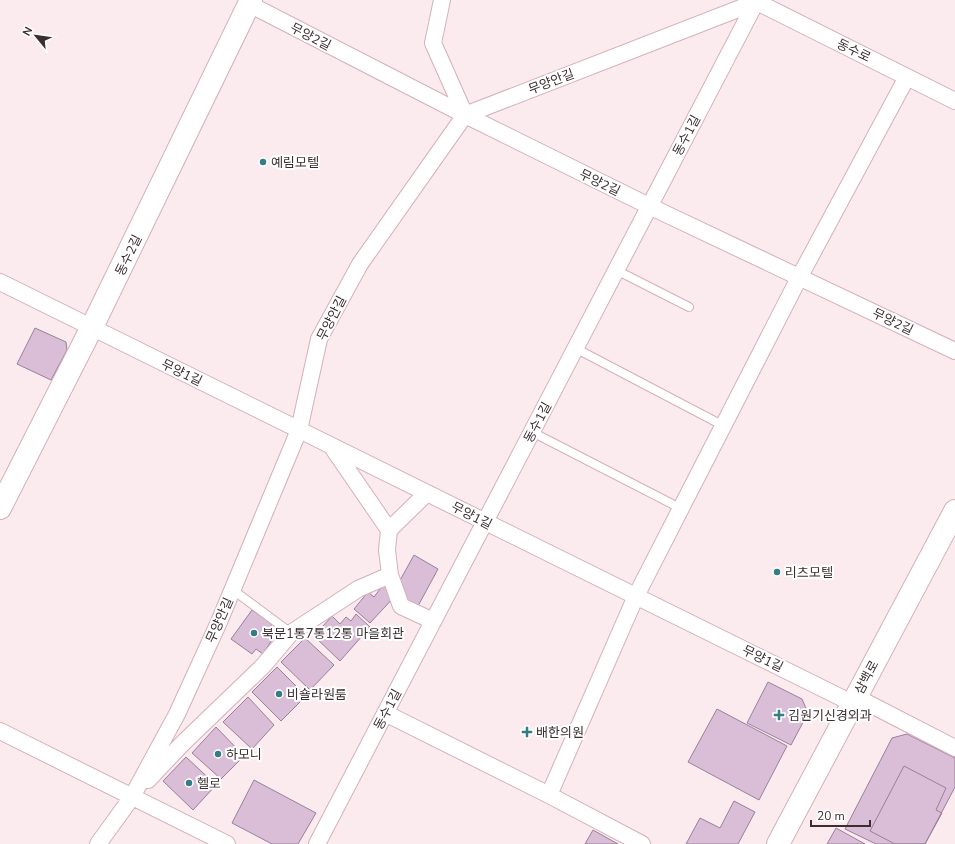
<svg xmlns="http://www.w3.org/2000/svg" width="955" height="844" font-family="'Nunito Sans','Noto Sans KR',sans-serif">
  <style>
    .building { fill: #dabdd7; stroke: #9a8097 }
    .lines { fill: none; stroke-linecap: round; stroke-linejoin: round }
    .lane-casing { stroke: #d5afb9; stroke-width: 10 }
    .street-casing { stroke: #d5afb9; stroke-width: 18 }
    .secondary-casing { stroke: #d5afb9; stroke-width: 24 }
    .lane { stroke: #fff; stroke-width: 8 }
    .street { stroke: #fff; stroke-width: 16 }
    .secondary { stroke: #fff; stroke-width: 22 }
    .poi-dot { fill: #357d86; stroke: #fff; stroke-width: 1.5 }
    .labels { text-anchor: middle; stroke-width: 4; stroke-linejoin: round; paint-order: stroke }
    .street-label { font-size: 13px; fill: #3c2d31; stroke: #fff }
    .poi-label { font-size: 13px; fill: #3c2d31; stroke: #fff; text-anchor: start }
  </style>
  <rect width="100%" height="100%" fill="#fbebef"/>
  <path class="building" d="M 35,328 L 66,342 L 67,350 L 51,380 L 17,364 Z
    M 414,555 L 438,569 L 418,606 L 404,598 L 398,584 Z
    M 383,585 L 395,596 L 370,623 L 354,609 L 368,592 L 374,597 Z
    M 252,610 L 272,624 L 268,630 L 275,635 L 263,654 L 256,649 L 252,654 L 231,639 Z
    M 356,614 L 370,627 L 340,661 L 314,636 L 332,616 L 340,624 L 346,617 L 351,621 Z
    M 305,638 L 334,665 L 310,690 L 281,662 Z
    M 277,667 L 306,696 L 281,721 L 252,692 Z
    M 768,682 L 802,699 L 808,713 L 791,745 L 747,723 Z
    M 248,697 L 274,725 L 252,749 L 223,722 Z
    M 717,709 L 787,746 L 759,800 L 688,762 Z
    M 216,727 L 244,756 L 221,779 L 192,753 Z
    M 907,734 L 955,758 L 955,787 L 925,844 L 876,844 L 845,829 L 892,738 Z
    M 186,757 L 216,785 L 193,810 L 163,781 Z
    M 904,766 L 946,788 L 936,810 L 942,813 L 925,844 L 895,844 L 870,831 Z
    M 254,780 L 316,813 L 298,844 L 272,844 L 232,823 Z
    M 734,801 L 755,812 L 738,844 L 686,844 L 700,818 L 720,828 Z
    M 836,828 L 865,844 L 827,844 Z
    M 593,830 L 618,844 L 585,844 Z"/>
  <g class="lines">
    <defs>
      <path id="lane" d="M 616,270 L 689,307
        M 575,348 L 722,425
        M 532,432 L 680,508
        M 233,590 L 291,633"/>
      <path id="street" d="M 442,0 L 433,43 L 465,115
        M 753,0 L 955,101
        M 249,4 L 465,115 L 649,206 L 955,351
        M 0,282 L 852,703
        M 332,447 L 389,530 L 387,550 L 390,575
        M 389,530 L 427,493
        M 856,697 L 955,748
        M 385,713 L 549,795 L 642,844
        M 0,731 L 227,844
        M 148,780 L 182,744 L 263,666 L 291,633 L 358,589 L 390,575 L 401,606 L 433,621
        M 549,795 L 636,596 L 800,276 L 907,77
        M 98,844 L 132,797 L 177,714 L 219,622 L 299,430 L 319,339 L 360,264 L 465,115 L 756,2
        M 317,844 L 757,0"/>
      <path id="secondary" d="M 0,508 L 92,327 L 251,0
        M 778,844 L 955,511"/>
    </defs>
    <use href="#lane" class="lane-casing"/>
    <use href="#street" class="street-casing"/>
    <use href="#secondary" class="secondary-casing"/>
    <use href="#lane" class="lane"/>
    <use href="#street" class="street"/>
    <use href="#secondary" class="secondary"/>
  </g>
  <g class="poi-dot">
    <circle cx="263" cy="162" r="4"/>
    <circle cx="777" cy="572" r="4"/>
    <circle cx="254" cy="633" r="4"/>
    <circle cx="279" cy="694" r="4"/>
    <path d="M777 709h4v4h4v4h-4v4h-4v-4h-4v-4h4z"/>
    <path d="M525 726h4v4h4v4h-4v4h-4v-4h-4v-4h4z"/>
    <circle cx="218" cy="754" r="4"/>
    <circle cx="189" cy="783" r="4"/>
  </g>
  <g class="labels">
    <g class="street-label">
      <text transform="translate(311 36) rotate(27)" y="5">무양2길</text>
      <text transform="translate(854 50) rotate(26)" y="5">동수로</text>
      <text transform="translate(551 81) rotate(-21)" y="5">무양안길</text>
      <text transform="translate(686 135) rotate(-62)" y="5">동수1길</text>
      <text transform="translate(600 182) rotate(26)" y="5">무양2길</text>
      <text transform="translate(128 255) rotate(-64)" y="5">동수2길</text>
      <text transform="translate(331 318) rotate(-63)" y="5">무양안길</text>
      <text transform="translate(893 321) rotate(26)" y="5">무양2길</text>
      <text transform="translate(182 372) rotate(26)" y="5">무양1길</text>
      <text transform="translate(537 422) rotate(-62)" y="5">동수1길</text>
      <text transform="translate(472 515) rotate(27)" y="5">무양1길</text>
      <text transform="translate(219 620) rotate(-66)" y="5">무양안길</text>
      <text transform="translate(763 658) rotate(26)" y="5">무양1길</text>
      <text transform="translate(866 677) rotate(-62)" y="5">삼백로</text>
      <text transform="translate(387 709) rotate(-62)" y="5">동수1길</text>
    </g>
    <g class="poi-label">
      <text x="271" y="167">예림모텔</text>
      <text x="785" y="577">리츠모텔</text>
      <text x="262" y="638">북문1통7통12통 마을회관</text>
      <text x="287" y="699">비숄라원룸</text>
      <text x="788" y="720">김원기신경외과</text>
      <text x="536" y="737">배한의원</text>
      <text x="226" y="759">하모니</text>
      <text x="197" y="788">헬로</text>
    </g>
  </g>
  <g transform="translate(36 36) rotate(299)" stroke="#ffffff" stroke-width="3" paint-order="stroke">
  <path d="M0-3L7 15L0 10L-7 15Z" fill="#3c2d31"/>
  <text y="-6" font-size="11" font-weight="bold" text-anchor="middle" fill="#3c2d31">N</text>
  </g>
  <path d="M811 820v6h59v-6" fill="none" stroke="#3c2d31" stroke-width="2"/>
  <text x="817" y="820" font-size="12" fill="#3c2d31" stroke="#ffffff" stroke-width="3" paint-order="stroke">20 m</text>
</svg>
